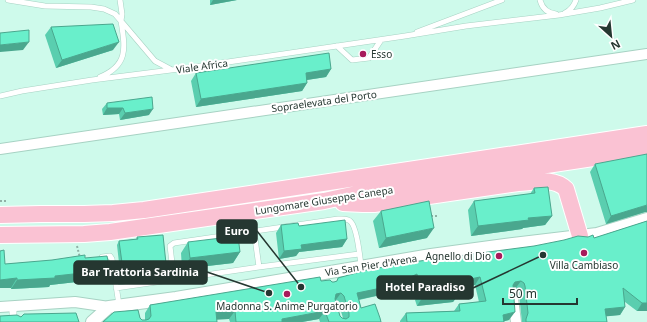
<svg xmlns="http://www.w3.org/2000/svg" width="647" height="322" font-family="'Noto Sans',sans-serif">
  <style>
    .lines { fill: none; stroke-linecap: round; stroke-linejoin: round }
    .service-casing { stroke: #a7d2c3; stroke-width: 6 }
    .pedestrian-casing { stroke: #a7d2c3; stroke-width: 8 }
    .minor-casing { stroke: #a7d2c3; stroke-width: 12 }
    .tertiary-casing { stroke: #a7d2c3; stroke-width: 14 }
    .trunk-casing { stroke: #fff; stroke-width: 18 }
    .path { stroke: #8fb1a6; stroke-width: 2; stroke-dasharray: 2 2; stroke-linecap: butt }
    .service { stroke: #fff; stroke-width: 5 }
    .pedestrian { stroke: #fff; stroke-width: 7 }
    .minor { stroke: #fff; stroke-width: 10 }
    .tertiary { stroke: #fff; stroke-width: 12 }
    .trunk { stroke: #fac2d3; stroke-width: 16 }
    .wall { fill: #5aceaf; fill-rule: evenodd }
    .shaded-wall { fill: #4aa78e }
    .building { fill: #69efcb; stroke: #4aa78e; fill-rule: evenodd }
    .poi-dot { fill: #a71a5b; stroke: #fff; stroke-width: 1.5 }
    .labels { text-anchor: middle; stroke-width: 4; stroke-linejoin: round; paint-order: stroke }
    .poi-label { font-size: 10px; fill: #253731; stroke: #fff }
    .street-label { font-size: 10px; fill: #253731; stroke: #fff }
    .leader { fill: none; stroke: #253731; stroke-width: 1.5 }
    .callout-dot { fill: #253731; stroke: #fff; stroke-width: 1.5 }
    .callout { fill: #253731; stroke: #253731; stroke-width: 1.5 }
    .callout-label { font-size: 11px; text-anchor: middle; font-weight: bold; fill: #fff }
  </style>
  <rect width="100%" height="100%" fill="#cefaeb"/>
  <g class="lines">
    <defs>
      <path id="service" d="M 8,0 L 45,6 L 91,7 L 104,9 L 115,14 L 121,21
        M 120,0 L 122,14 L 121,21
        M 540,0 C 542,8 547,13 556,14
        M 565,13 C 571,10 574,6 576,0
        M 417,32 L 502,0
        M 337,46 L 352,60 L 369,58 L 381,40
        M 100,77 C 129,65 125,47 121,21 L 155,61 L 170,69
        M 0,96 L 22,91 L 92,80 L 187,68 L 405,36 L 466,26 L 559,15 L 600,8 L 633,0
        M 254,231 L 259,267
        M 102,257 L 110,256 L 112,259 L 119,305
        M 174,280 L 170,246 L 174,243 L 338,219 C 342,219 347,218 350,221 C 357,226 360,257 361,266
        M 116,288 L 259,267 L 359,254"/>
      <path id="pedestrian" d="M 13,322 L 13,307"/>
      <path id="minor" d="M 0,149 L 647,54
        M 513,299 L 516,322
        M 0,307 L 75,302 L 109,307"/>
      <path id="tertiary" d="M 92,322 L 109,307 L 176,298 L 431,255 L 505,245 L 597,234 L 647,219"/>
      <path id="trunk" d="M 343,203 L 363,204 L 374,204 L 518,183 C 534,182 554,177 566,189 L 580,236
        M 0,215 L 41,214 L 84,214 L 113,213 L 144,210 L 647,134
        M 0,235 L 84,234 L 110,232 L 324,201 L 361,193 L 647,150"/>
    </defs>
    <use href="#service" class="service-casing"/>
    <use href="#pedestrian" class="pedestrian-casing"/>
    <use href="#minor" class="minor-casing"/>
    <use href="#tertiary" class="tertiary-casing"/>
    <use href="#trunk" class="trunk-casing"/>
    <path class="path" d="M 0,201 L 6,201
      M 431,216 L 438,216
      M 77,246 L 80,258"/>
    <use href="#service" class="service"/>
    <use href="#pedestrian" class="pedestrian"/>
    <use href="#minor" class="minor"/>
    <use href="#tertiary" class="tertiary"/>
    <use href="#trunk" class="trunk"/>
  </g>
  <path class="wall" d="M 210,0 L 237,0 L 210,5 Z
    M 51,27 L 113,50 L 56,68 L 45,35 Z
    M 331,69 L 326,77 L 307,80 L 307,83 L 302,91 L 196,107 L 191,81 L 196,73 Z
    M 107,103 L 149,115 L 120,120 L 119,114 L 103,115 L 102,109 Z
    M 595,164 L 645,212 L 606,224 L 590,172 Z
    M 534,188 L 552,216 L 545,225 L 523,228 L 522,229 L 471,236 L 468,210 L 474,201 L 530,194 Z
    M 381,211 L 427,238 L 379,248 L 373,221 Z
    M 647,221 L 647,311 L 637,311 L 625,302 L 625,307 L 620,315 L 606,316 L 607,322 L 522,322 L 519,294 L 518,291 L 515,289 L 513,289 L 509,320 L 504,321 L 504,322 L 400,322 L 400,321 L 406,313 L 454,311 L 459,304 L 479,302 L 475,285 L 458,288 L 459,294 L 453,302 L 417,306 L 415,300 L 417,297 L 415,288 L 413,289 L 411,282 L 385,294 L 359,300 L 361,308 L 381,322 L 320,322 L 319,319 L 302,322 L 230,322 L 229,319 L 103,322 L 140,318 L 142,320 L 145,320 L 145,313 L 150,305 L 321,281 L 334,282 L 374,269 L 594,238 ZM 335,301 L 339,305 L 343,318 L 342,318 L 340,316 Z
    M 281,225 L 299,226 L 347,239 L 342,247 L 299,252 L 296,256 L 279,259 L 276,233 Z
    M 137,237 L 167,273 L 164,276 L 121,281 L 117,245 L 119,241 L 136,239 Z
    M 188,242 L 240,252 L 233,263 L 182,269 L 181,253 Z
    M 0,251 L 5,264 L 85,258 L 103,279 L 50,285 L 49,287 L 11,289 L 11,288 L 0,288 Z"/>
  <path class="shaded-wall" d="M 213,0 L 237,0 L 210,5 Z
    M 29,42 L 23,50 L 0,52 L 0,45 Z
    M 119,42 L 113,50 L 56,68 L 62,60 Z
    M 331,69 L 326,77 L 300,81 L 306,73 Z
    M 307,83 L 302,91 L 196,107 L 201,99 Z
    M 107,108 L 123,108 L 119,114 L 103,115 Z
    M 153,109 L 149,115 L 120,120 L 125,113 Z
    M 647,205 L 647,212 L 645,212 L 606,224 L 611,216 Z
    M 552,216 L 545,225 L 523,228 L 522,229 L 471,236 L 478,226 L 528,218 Z
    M 434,228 L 427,238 L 379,248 L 386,238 Z
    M 347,239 L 342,247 L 299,252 L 296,256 L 279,259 L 284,251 L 301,245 Z
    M 240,252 L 233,263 L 182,269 L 190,258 Z
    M 110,270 L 103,279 L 50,285 L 49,287 L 11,289 L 17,280 Z
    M 167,273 L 164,276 L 121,281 L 124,277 Z
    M 417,274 L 411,282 L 385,294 L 352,301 L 357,293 Z
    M 480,277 L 475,285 L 451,290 L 456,282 Z
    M 17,278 L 11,288 L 0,288 L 0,280 Z
    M 421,280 L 415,288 L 413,289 L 418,281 Z
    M 521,281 L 515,289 L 509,290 L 515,282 Z
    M 341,293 L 335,301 L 331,302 L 336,294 Z
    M 459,294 L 453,302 L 417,306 L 422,298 Z
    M 642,303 L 647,303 L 647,311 L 637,311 Z
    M 625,307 L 620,315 L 600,317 L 605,309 Z
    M 235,311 L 229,319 L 210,320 L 216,312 Z
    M 325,311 L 319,319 L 302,322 L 280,322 L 282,319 Z
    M 515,312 L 509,320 L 501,322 L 503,315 Z"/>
  <path class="building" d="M 113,24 L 119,42 L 62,60 L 51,27 Z
    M 29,30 L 29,42 L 0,45 L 0,33 Z
    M 329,53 L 331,69 L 306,73 L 307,83 L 201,99 L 196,73 Z
    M 152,97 L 153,109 L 125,113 L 123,108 L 107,108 L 107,103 Z
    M 647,154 L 647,205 L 611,216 L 595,164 Z
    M 548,187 L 552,216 L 528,218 L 529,220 L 478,226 L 474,201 L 535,193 L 534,188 Z
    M 429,201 L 434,228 L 386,238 L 381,211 Z
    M 345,220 L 347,239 L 301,245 L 302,249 L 284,251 L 281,225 L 298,223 L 299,226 Z
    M 647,221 L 647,303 L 642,303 L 623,288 L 625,307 L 605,309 L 607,322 L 526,322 L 526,319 L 528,313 L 525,286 L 524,283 L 521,281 L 515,282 L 513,285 L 515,312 L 503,315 L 504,322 L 407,322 L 406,313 L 460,311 L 459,304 L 486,301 L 480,277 L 456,282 L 459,294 L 422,298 L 421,292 L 423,291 L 421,280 L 418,281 L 417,274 L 391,286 L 357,293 L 361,308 L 375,304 L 380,318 L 381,322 L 329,322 L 325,311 L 282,319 L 282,322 L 236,322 L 235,311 L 216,312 L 217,322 L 103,322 L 114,312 L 138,310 L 140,318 L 142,320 L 146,320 L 149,319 L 151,316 L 150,305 L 320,277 L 321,281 L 330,280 L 332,282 L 334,282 L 337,281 L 338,278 L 374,268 L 374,269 L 397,264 L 534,246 L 564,240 L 578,236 L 588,237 L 593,235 L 594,238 ZM 341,293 L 344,296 L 349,313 L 349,317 L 346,319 L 342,318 L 340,316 L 335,299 L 336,294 Z
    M 163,235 L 167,273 L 124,277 L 119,241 L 138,239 L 137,237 Z
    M 238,236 L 240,252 L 190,258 L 188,242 Z
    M 4,250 L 5,264 L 52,260 L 85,255 L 85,258 L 107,256 L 110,270 L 55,276 L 55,278 L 17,280 L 17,278 L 0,280 L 0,251 Z
    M 76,313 L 79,322 L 0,322 L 0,316 L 17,315 L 21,317 L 24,314 L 28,314 Z"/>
  <g class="poi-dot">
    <circle cx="363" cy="54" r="4"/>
    <circle cx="584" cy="253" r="4"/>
    <circle cx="499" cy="256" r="4"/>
    <circle cx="287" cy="294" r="4"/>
  </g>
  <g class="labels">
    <g class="poi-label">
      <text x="371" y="58" text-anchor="start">Esso</text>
      <text x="491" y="260" text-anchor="end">Agnello di Dio</text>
      <text x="584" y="269">Villa Cambiaso</text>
      <text x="287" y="310">Madonna S. Anime Purgatorio</text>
    </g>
    <g class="street-label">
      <text transform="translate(202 66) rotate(-8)" y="4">Viale Africa</text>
      <text transform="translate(324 101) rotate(-8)" y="4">Sopraelevata del Porto</text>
      <text transform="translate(324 200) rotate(-9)" y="4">Lungomare Giuseppe Canepa</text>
      <text transform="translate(371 265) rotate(-9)" y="4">Via San Pier d'Arena</text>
    </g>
  </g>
  <path class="leader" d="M301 287L257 231M269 293L207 272M543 255L473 288"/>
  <g class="callout-dot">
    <circle cx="301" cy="287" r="4"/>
    <circle cx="269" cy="293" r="4"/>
    <circle cx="543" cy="255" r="4"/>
  </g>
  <g class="callout">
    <rect x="217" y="220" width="40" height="23" rx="4"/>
    <rect x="74" y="261" width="133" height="23" rx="4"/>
    <rect x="377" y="276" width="96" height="23" rx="4"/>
  </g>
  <g class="callout-label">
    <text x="237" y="235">Euro</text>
    <text x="140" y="276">Bar Trattoria Sardinia</text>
    <text x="425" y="291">Hotel Paradiso</text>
  </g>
  <g transform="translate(611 36) rotate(153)" stroke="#ffffff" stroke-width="3" paint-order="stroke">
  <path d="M0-3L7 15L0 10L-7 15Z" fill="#253731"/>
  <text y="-6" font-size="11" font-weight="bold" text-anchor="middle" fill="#253731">N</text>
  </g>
  <path d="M503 298v6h74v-6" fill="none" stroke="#253731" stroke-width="2"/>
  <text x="509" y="298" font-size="12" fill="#253731" stroke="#ffffff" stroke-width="3" paint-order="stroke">50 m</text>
</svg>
